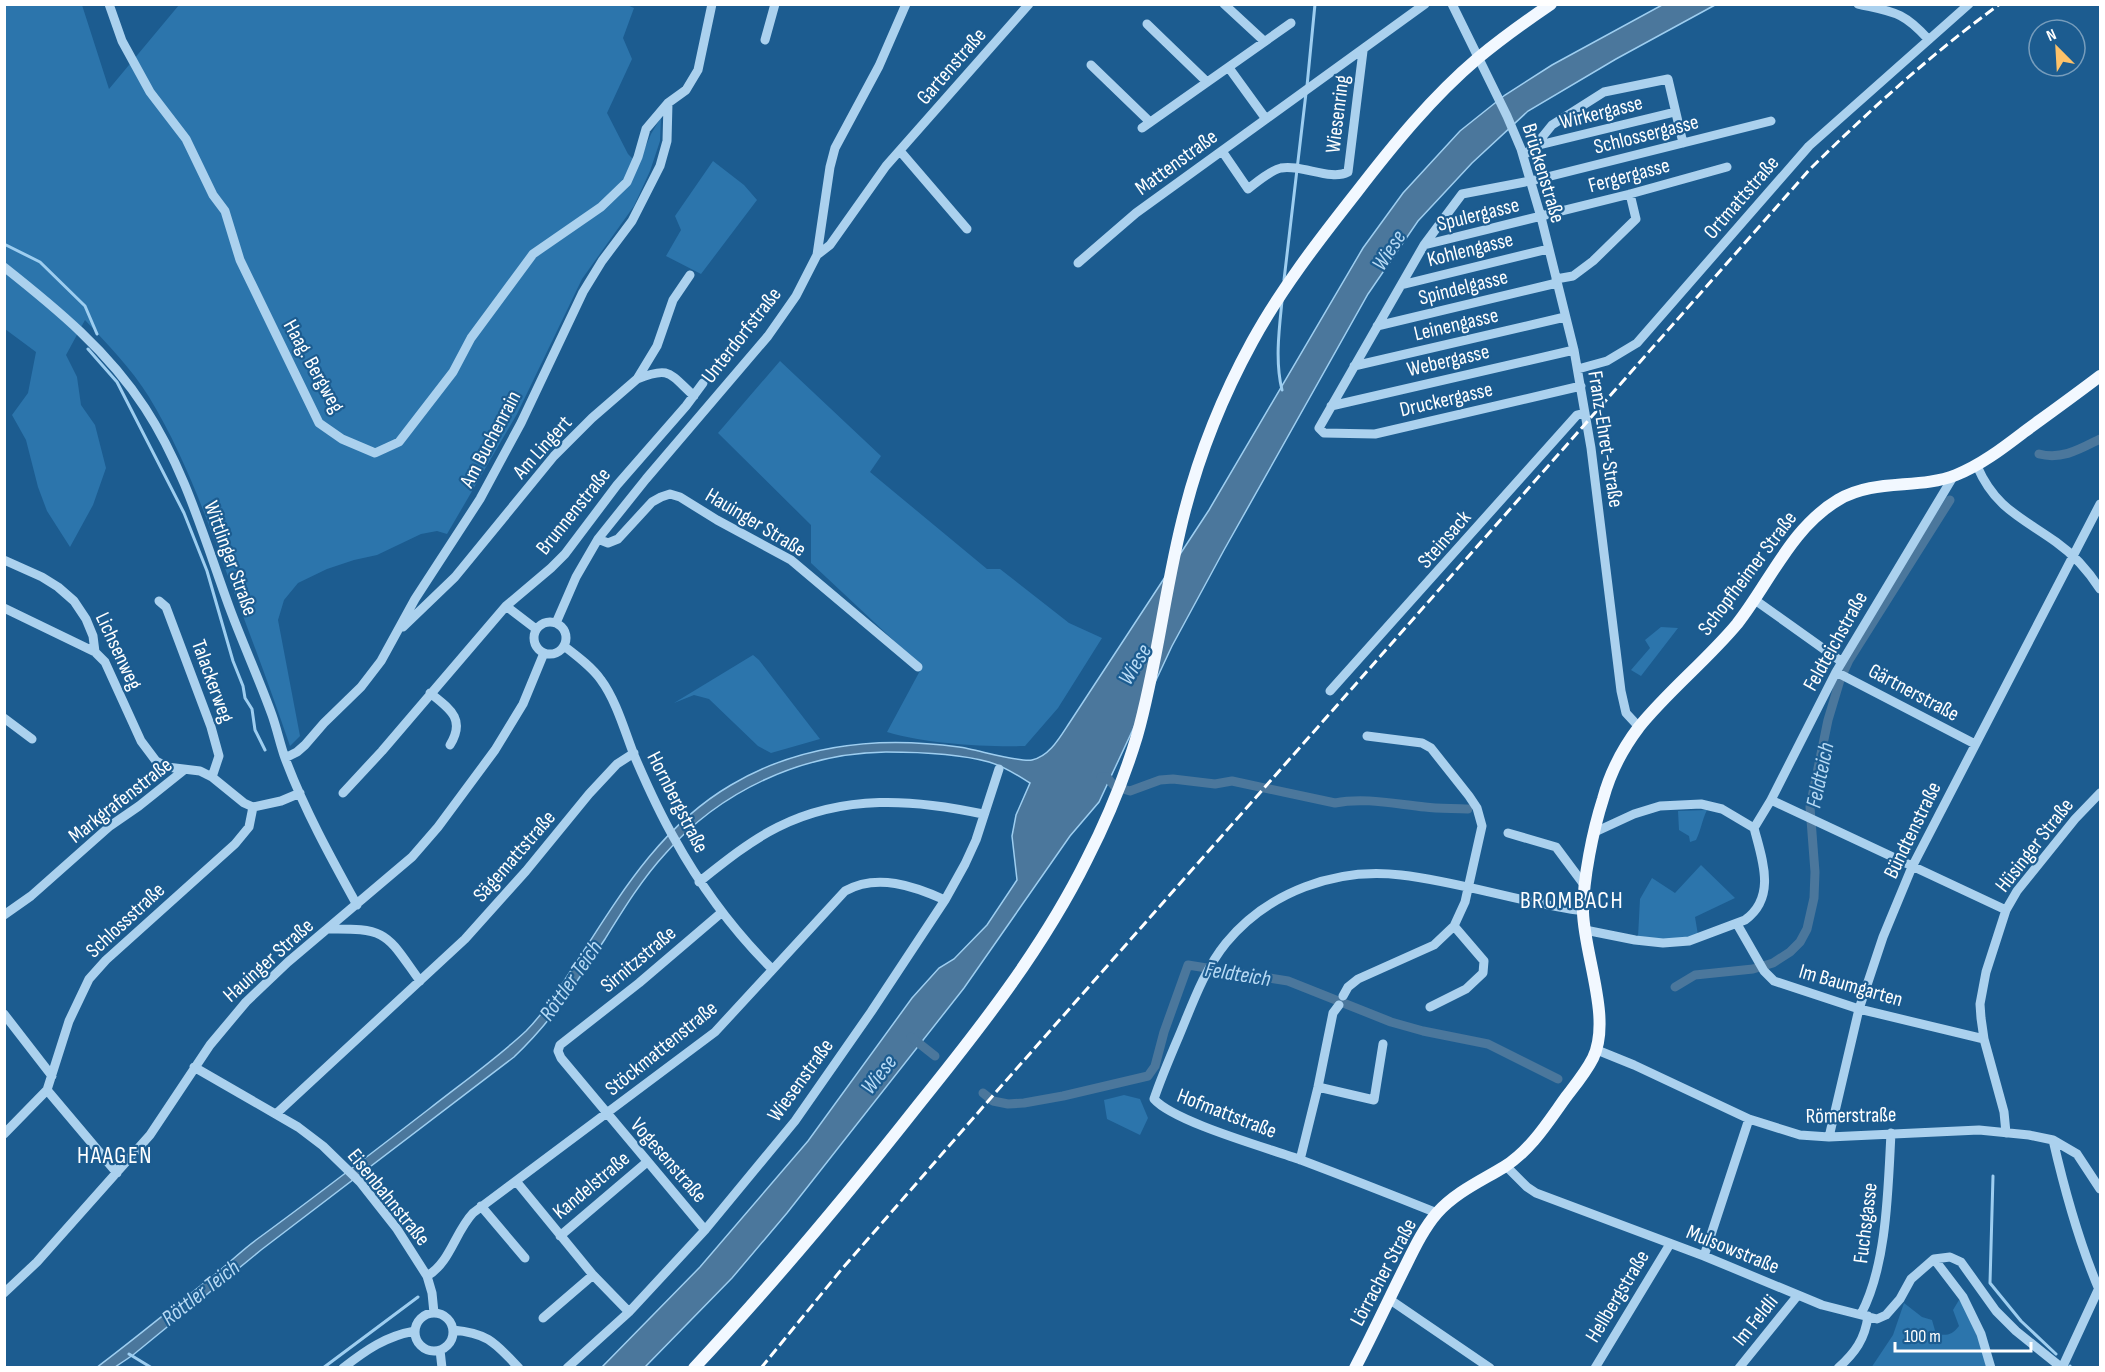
<svg xmlns="http://www.w3.org/2000/svg" width="2105" height="1372" font-family="'Sofia Sans Condensed',sans-serif">
  <style>
    .green { fill: #2c75ac }
    .water { fill: #4b779c; stroke: #9ecef0; stroke-width: 1.5 }
    .lines { fill: none; stroke-linecap: round; stroke-linejoin: round }
    .stream { stroke: #9ecef0; stroke-width: 3 }
    .canal { stroke: #4b779c; stroke-width: 9 }
    .minor { stroke: #abd1ee; stroke-width: 9 }
    .major { stroke: #f2f8ff; stroke-width: 12 }
    .rail { stroke: #fff; stroke-width: 3; stroke-dasharray: 10 4.5; stroke-linecap: butt }
    .labels { text-anchor: middle; stroke-width: 4.5; stroke-linejoin: round; paint-order: stroke }
    .street-label { font-size: 21px; fill: #fff; stroke: #1c5c90 }
    .water-label { font-size: 22px; font-style: italic; fill: #b7daf5; stroke: #1c5c90 }
    .quarter-label { font-size: 24px; letter-spacing: 1.5px; fill: #fff; stroke: #1c5c90 }
  </style>
  <rect width="100%" height="100%" fill="#1c5c90"/>
  <path class="green" d="M 625,4 L 634,8 L 623,38 L 632,59 L 607,113 L 628,154 L 638,164 L 651,134 L 661,117 L 660,141 L 650,171 L 634,206 L 582,279 L 517,414 L 447,534 L 437,531 L 421,534 L 377,555 L 354,560 L 327,569 L 298,583 L 284,600 L 278,620 L 300,736 L 290,746 C 270,687 248,629 226,571 C 204,511 182,451 149,397 C 132,369 107,344 85,320 L 66,355 L 77,377 L 81,405 L 95,425 L 106,468 L 93,505 L 70,547 L 47,511 L 38,487 L 26,440 L 12,415 L 28,393 L 36,352 L 5,329 L 5,5 L 82,5 L 109,89 L 179,5 Z
    M 713,161 L 744,185 L 757,200 L 701,274 L 666,256 L 681,230 L 675,216 Z
    M 780,361 L 881,456 L 870,472 L 987,569 L 1000,569 L 1069,623 L 1102,638 L 1058,708 L 1025,746 C 983,747 928,744 887,732 L 922,667 L 811,563 L 811,525 L 718,433 Z
    M 1661,627 L 1678,628 L 1641,676 L 1631,670 L 1650,648 L 1645,640 Z
    M 753,655 L 759,660 L 820,739 L 771,753 L 758,746 L 709,699 L 694,695 L 674,703 Z
    M 1707,810 C 1702,820 1701,830 1696,840 L 1690,842 L 1689,836 L 1679,830 L 1678,811 Z
    M 1701,865 L 1735,898 L 1695,917 L 1698,935 L 1674,940 L 1638,937 L 1640,899 L 1652,878 L 1675,893 Z
    M 1124,1095 L 1140,1099 L 1148,1118 L 1140,1135 L 1107,1119 L 1104,1100 Z
    M 1959,1300 L 1968,1313 L 1990,1368 L 1871,1368 L 1893,1335 L 1904,1303 L 1922,1317 L 1932,1320 L 1936,1334 C 1947,1336 1952,1335 1959,1326 L 1953,1310 Z"/>
  <path class="water" d="M 1662,5 L 1715,5 L 1616,59 L 1528,111 L 1472,163 L 1418,221 L 1368,294 L 1224,550 L 1172,646 L 1099,802 L 1070,836 L 964,988 L 787,1213 L 732,1278 L 645,1367 L 602,1367 L 700,1267 L 808,1141 L 912,998 L 939,968 L 954,959 L 987,925 L 1017,880 L 1012,836 L 1016,815 L 1030,783 C 1017,775 1004,766 989,762 C 960,754 916,752 886,752 C 802,753 720,791 665,854 C 642,879 623,910 605,939 C 576,983 553,1020 514,1057 L 261,1250 L 133,1355 L 115,1367 L 96,1368 C 136,1338 174,1306 213,1276 C 228,1264 241,1251 256,1240 C 315,1197 372,1153 429,1109 C 462,1083 496,1059 526,1031 C 545,1012 559,988 574,966 C 618,898 659,827 731,785 C 800,744 880,736 959,747 C 975,749 1020,763 1032,760 C 1050,756 1060,737 1070,722 L 1209,510 L 1363,248 L 1403,193 L 1460,131 L 1505,95 L 1552,65 Z"/>
  <g class="lines">
    <path class="stream" d="M 1307,86 L 1315,4
      M 4,244 L 40,262 L 85,306 L 97,334
      M 1284,280 L 1306,93
      M 1282,301 C 1279,330 1275,362 1282,390
      M 88,349 L 117,382 L 184,513 L 207,571 L 233,661 L 243,686 L 245,698 L 252,709 L 255,730 L 265,750
      M 1993,1176 L 1990,1283 L 2021,1321 L 2056,1354
      M 129,1354 L 152,1368
      M 2070,1366 L 2071,1368
      M 323,1368 L 418,1297"/>
    <path class="canal" d="M 2039,454 C 2062,460 2080,449 2100,439
      M 1101,777 L 1107,777 L 1115,787 L 1130,791 L 1160,780 L 1173,779 L 1215,784 L 1232,781 L 1335,803 C 1364,797 1395,804 1425,807 C 1439,809 1454,808 1468,809
      M 1675,987 L 1695,975 L 1753,969 L 1773,963 L 1790,952 L 1800,942 L 1807,929 L 1814,898 L 1815,872 L 1810,807 L 1828,720 L 1840,680 L 1849,660 L 1950,500
      M 911,1037 L 935,1056
      M 983,1093 L 993,1101 L 1008,1104 L 1024,1103 L 1063,1096 L 1148,1076 L 1155,1066 L 1164,1032 L 1188,965 L 1288,981 L 1391,1022 L 1423,1031 L 1488,1044 L 1558,1079"/>
    <path class="minor" d="M 109,4 L 122,41 L 150,92 L 186,139 L 213,195 L 225,211 L 240,260 L 319,423 L 342,439 L 375,453 L 399,442 L 453,372 L 471,338 L 533,254 L 601,207 L 627,182 L 638,157 L 646,129 L 668,103 L 686,90 L 698,70 L 712,4
      M 1224,4 L 1264,41
      M 1452,4 L 1507,116 L 1521,149 L 1541,217 L 1574,350 L 1591,448 L 1621,691 L 1626,713 L 1639,727
      M 1858,4 C 1893,12 1903,11 1928,39
      M 1147,24 L 1207,82
      M 765,40 L 775,4
      M 1091,65 L 1150,122
      M 1229,68 L 1266,119
      M 1142,128 L 1291,23
      M 1535,146 L 1675,112
      M 900,151 L 967,229
      M 1222,151 L 1248,189 C 1257,182 1269,171 1281,168 C 1301,164 1331,181 1348,172 L 1363,51
      M 1523,156 L 1535,146 L 1552,125 L 1604,92 L 1668,79 L 1683,143
      M 1531,181 L 1771,121
      M 1525,182 L 1462,194 L 1424,245 L 1319,428 L 1324,433 L 1375,434 L 1581,386
      M 1424,245 L 1630,194 L 1727,167
      M 817,255 L 830,245 L 886,166 L 1029,4
      M 1078,263 L 1136,213 L 1425,4
      M 4,267 C 57,309 108,351 145,408 C 185,469 205,541 230,609 C 243,644 259,679 272,715 C 277,729 280,744 285,758 C 304,809 331,858 357,905
      M 1556,279 L 1573,276 L 1593,261 L 1636,219 L 1630,194
      M 1401,285 L 1548,249
      M 1377,326 L 1557,283
      M 1354,366 L 1565,317
      M 1578,369 L 1607,361 L 1637,343 L 1809,146 L 1969,4
      M 637,379 C 670,366 669,373 694,396
      M 1331,406 L 1574,350
      M 1977,466 C 1995,508 2021,517 2056,542 C 2073,554 2089,572 2100,589
      M 598,539 L 608,543 L 618,539 L 652,502 L 661,497 L 670,494 L 680,497 L 717,520 L 791,560 L 918,667
      M 4,560 L 42,577 L 58,587 L 74,601 L 86,619 L 93,636 L 95,652 L 105,662 L 141,741 L 156,761 L 167,767 L 200,771 L 212,777 L 244,803 L 253,807 L 281,801 L 300,793
      M 1755,600 L 1842,662
      M 159,601 L 166,607 L 211,727 L 219,756 L 212,777
      M 506,606 L 536,629
      M 4,608 L 95,652
      M534 638a16 16 0 1 1 32 0a16 16 0 1 1-32 0Z
      M 556,623 L 576,577 L 598,539 L 646,479 L 768,336 L 796,296 L 817,255 L 830,167 L 835,148 L 879,66 L 906,4
      M 403,627 L 455,577 L 554,456 L 592,418 L 637,379 L 657,346 L 673,300 L 690,275
      M 564,646 C 577,656 592,667 601,680 C 616,700 625,732 634,755 C 646,783 659,812 674,838 C 701,887 733,930 772,969
      M 1836,672 L 1975,744
      M 1330,691 L 1577,415 L 1585,413
      M 430,693 C 450,709 466,719 450,745
      M 4,718 L 32,739
      M 285,758 L 297,752 L 305,745 L 324,723 L 361,687 L 381,661 L 415,599 L 480,499 L 521,423 L 583,292 L 602,261 L 632,221 L 660,166 L 667,141 L 668,103
      M 343,793 L 382,751 L 506,606 L 551,568 L 565,554 L 617,485 L 686,406 L 703,383
      M 1771,800 L 2006,910
      M 1754,828 L 1771,800 L 1836,672 L 1953,477
      M 1508,833 L 1556,847 L 1585,886
      M 699,882 C 724,862 750,841 778,827 C 844,794 914,799 983,814
      M 4,915 L 31,896 L 110,826 L 139,806 L 184,770
      M 1737,924 L 1764,971 L 1774,981 L 1859,1009 L 1984,1039
      M 328,929 C 389,928 386,934 420,981
      M 1585,930 L 1635,940 L 1663,943 L 1689,941 L 1745,920 C 1777,897 1762,859 1754,828 L 1722,809 L 1701,804 L 1660,806 L 1634,814 L 1595,832
      M 1343,996 L 1348,987 L 1358,979 L 1434,945 L 1454,926 L 1465,902 L 1482,826 L 1477,808 L 1469,796 L 1431,748 L 1422,743 L 1367,736
      M 1430,1007 L 1466,989 L 1483,973 L 1484,961 L 1454,926
      M 4,1014 L 52,1076
      M 1597,1050 L 1634,1065 L 1749,1119 L 1800,1135 L 1829,1137 L 1979,1130 L 2029,1135 L 2053,1140 L 2077,1154 L 2100,1189
      M 194,1067 L 298,1127 L 323,1146 L 360,1182 L 397,1229 L 427,1276 L 432,1293 L 434,1313
      M 1318,1087 L 1374,1100 L 1383,1044
      M 47,1090 L 117,1173
      M 277,1113 L 465,939 L 526,871 L 589,794 L 617,764 L 634,753
      M 2006,1133 L 2004,1112 L 1984,1039 L 1981,1018 L 1980,1004 L 1986,972 L 2006,910 L 2017,891 L 2075,819 L 2100,793
      M 4,1134 L 47,1090 L 69,1021 L 89,979 L 106,960 L 235,844 L 249,827 L 253,807
      M 1829,1137 L 1859,1009 L 1883,937 L 1912,867 L 2100,504
      M 2053,1140 C 2065,1192 2079,1243 2100,1292
      M 1300,1160 L 1318,1087 L 1333,1013 L 1339,1005
      M 1506,1166 L 1527,1187 L 1536,1193 L 1704,1256 L 1822,1305 L 1877,1319 L 1886,1315 L 1900,1299 L 1911,1279 L 1934,1259
      M 516,1181 L 593,1275 L 629,1312
      M 481,1206 L 525,1258
      M 1437,1213 C 1392,1195 1346,1177 1301,1160 C 1268,1148 1174,1122 1154,1099 C 1161,1078 1170,1057 1179,1036 C 1192,1005 1204,970 1226,943 C 1268,892 1336,867 1401,875 C 1462,882 1522,903 1583,911
      M 705,1230 L 561,1058 L 558,1051 L 560,1045 L 639,983 L 721,913
      M 560,1236 L 647,1162
      M 1704,1256 L 1749,1119
      M 1934,1259 L 1950,1257 L 1961,1262 L 1996,1311 L 2016,1331 L 2062,1368
      M 1934,1259 L 1963,1297 L 1981,1334 L 1991,1368
      M 427,1276 C 450,1263 455,1232 473,1213 L 715,1032 L 845,891 C 877,873 914,886 945,900
      M 4,1293 L 37,1262 L 150,1135 L 210,1045 L 246,1002 L 288,962 L 412,857 L 438,827 L 495,750 L 523,704 L 544,653
      M 1389,1299 L 1490,1368
      M415 1332a19 19 0 1 1 38 0a19 19 0 1 1-38 0Z
      M 1861,1314 C 1887,1265 1888,1189 1891,1133
      M 543,1318 L 593,1275
      M 453,1330 C 488,1333 495,1343 519,1368
      M 440,1350 L 442,1368
      M 343,1368 C 366,1350 386,1336 415,1331
      M 567,1368 L 629,1312 L 705,1230 L 795,1121 L 871,1012 L 945,900 L 965,864 L 976,840 L 999,769
      M 1595,1368 L 1670,1244
      M 1739,1368 L 1798,1295
      M 1838,1368 C 1855,1353 1865,1339 1868,1316
      M 2062,1368 L 2099,1288"/>
    <path class="major" d="M 694,1368 C 773,1284 848,1194 919,1104 C 981,1027 1043,948 1087,859 C 1107,820 1124,779 1137,736 C 1158,662 1165,585 1185,510 C 1200,452 1223,395 1252,342 C 1281,289 1319,240 1356,193 C 1393,145 1432,97 1478,58 C 1501,39 1526,21 1551,4
      M 1355,1368 C 1372,1336 1387,1303 1403,1271 C 1413,1251 1423,1229 1437,1213 C 1456,1192 1481,1181 1504,1167 C 1531,1150 1548,1122 1566,1097 C 1576,1084 1586,1072 1593,1058 C 1612,1019 1584,954 1583,912 C 1583,879 1593,830 1603,799 C 1610,773 1623,748 1639,727 C 1668,691 1707,660 1737,624 C 1770,582 1791,528 1838,500 C 1875,478 1918,490 1956,475 C 1981,465 2003,448 2024,432 C 2050,413 2075,395 2100,376"/>
    <path class="rail" d="M 761,1368 L 841,1270 L 996,1092 L 1810,169 C 1870,110 1931,54 2000,4"/>
  </g>
  <g class="labels">
    <g class="street-label">
      <text transform="translate(951 66) rotate(-49)" y="7">Gartenstraße</text>
      <text transform="translate(1601 112) rotate(-14)" y="7">Wirkergasse</text>
      <text transform="translate(1337 114) rotate(-83)" y="7">Wiesenring</text>
      <text transform="translate(1646 134) rotate(-14)" y="7">Schlossergasse</text>
      <text transform="translate(1176 162) rotate(-36)" y="7">Mattenstraße</text>
      <text transform="translate(1544 173) rotate(73)" y="7">Brückenstraße</text>
      <text transform="translate(1629 175) rotate(-15)" y="7">Fergergasse</text>
      <text transform="translate(1741 197) rotate(-49)" y="7">Ortmattstraße</text>
      <text transform="translate(1478 214) rotate(-14)" y="7">Spulergasse</text>
      <text transform="translate(1470 249) rotate(-14)" y="7">Kohlengasse</text>
      <text transform="translate(1463 287) rotate(-14)" y="7">Spindelgasse</text>
      <text transform="translate(1456 324) rotate(-13)" y="7">Leinengasse</text>
      <text transform="translate(741 335) rotate(-52)" y="7">Unterdorfstraße</text>
      <text transform="translate(1448 360) rotate(-13)" y="7">Webergasse</text>
      <text transform="translate(314 366) rotate(61)" y="7">Haag. Bergweg</text>
      <text transform="translate(1446 399) rotate(-13)" y="7">Druckergasse</text>
      <text transform="translate(490 439) rotate(-62)" y="7">Am Buchenrain</text>
      <text transform="translate(1606 439) rotate(81)" y="7">Franz-Ehret-Straße</text>
      <text transform="translate(542 447) rotate(-48)" y="7">Am Lingert</text>
      <text transform="translate(573 511) rotate(-51)" y="7">Brunnenstraße</text>
      <text transform="translate(756 522) rotate(31)" y="7">Hauinger Straße</text>
      <text transform="translate(1444 539) rotate(-49)" y="7">Steinsack</text>
      <text transform="translate(231 558) rotate(70)" y="7">Wittlinger Straße</text>
      <text transform="translate(1747 573) rotate(-53)" y="7">Schopfheimer Straße</text>
      <text transform="translate(1835 641) rotate(-61)" y="7">Feldteichstraße</text>
      <text transform="translate(119 651) rotate(65)" y="7">Lichsenweg</text>
      <text transform="translate(213 681) rotate(70)" y="7">Talackerweg</text>
      <text transform="translate(1914 692) rotate(28)" y="7">Gärtnerstraße</text>
      <text transform="translate(120 800) rotate(-38)" y="7">Markgrafenstraße</text>
      <text transform="translate(678 802) rotate(63)" y="7">Hornbergstraße</text>
      <text transform="translate(1912 830) rotate(-64)" y="7">Bündtenstraße</text>
      <text transform="translate(2034 845) rotate(-52)" y="7">Hüsinger Straße</text>
      <text transform="translate(514 856) rotate(-49)" y="7">Sägemattstraße</text>
      <text transform="translate(125 920) rotate(-43)" y="7">Schlossstraße</text>
      <text transform="translate(638 959) rotate(-40)" y="7">Sirnitzstraße</text>
      <text transform="translate(268 960) rotate(-42)" y="7">Hauinger Straße</text>
      <text transform="translate(1851 985) rotate(16)" y="7">Im Baumgarten</text>
      <text transform="translate(661 1048) rotate(-39)" y="7">Stöckmattenstraße</text>
      <text transform="translate(800 1080) rotate(-54)" y="7">Wiesenstraße</text>
      <text transform="translate(1227 1113) rotate(21)" y="7">Hofmattstraße</text>
      <text transform="translate(1851 1115) rotate(-1)" y="7">Römerstraße</text>
      <text transform="translate(669 1160) rotate(49)" y="7">Vogesenstraße</text>
      <text transform="translate(591 1185) rotate(-40)" y="7">Kandelstraße</text>
      <text transform="translate(389 1197) rotate(51)" y="7">Eisenbahnstraße</text>
      <text transform="translate(1865 1223) rotate(-83)" y="7">Fuchsgasse</text>
      <text transform="translate(1733 1249) rotate(22)" y="7">Mulsowstraße</text>
      <text transform="translate(1383 1272) rotate(-62)" y="7">Lörracher Straße</text>
      <text transform="translate(1617 1296) rotate(-59)" y="7">Hellbergstraße</text>
      <text transform="translate(1755 1320) rotate(-51)" y="7">Im Feldli</text>
    </g>
    <g class="water-label">
      <text transform="translate(1388 250) rotate(-57)" y="8">Wiese</text>
      <text transform="translate(1134 664) rotate(-59)" y="8">Wiese</text>
      <text transform="translate(1819 775) rotate(-78)" y="8">Feldteich</text>
      <text transform="translate(1238 973) rotate(9)" y="8">Feldteich</text>
      <text transform="translate(570 980) rotate(-55)" y="8">Röttler Teich</text>
      <text transform="translate(878 1074) rotate(-52)" y="8">Wiese</text>
      <text transform="translate(200 1292) rotate(-38)" y="8">Röttler Teich</text>
    </g>
    <g class="quarter-label">
      <text x="1572" y="908">BROMBACH</text>
      <text x="115" y="1163">HAAGEN</text>
    </g>
  </g>
  <rect width="2105" height="1372" fill="none" stroke="#ffffff" stroke-width="12"/>
  <g transform="translate(2057 48) rotate(336)"><circle r="28" fill="#1c5c90" stroke="#779dbc" stroke-width="1.5"/>
  <path d="M0-4.5L10 22L0 15L-10 22Z" fill="#fec269"/>
  <text y="-9" font-size="16" font-weight="bold" text-anchor="middle" fill="#ffffff">N</text>
  </g>
  <path d="M1895 1342v9h136v-9" fill="none" stroke="#ffffff" stroke-width="3"/>
  <text x="1904" y="1342" font-size="18" fill="#ffffff" stroke="#1c5c90" stroke-width="4.5" paint-order="stroke">100 m</text>
</svg>
